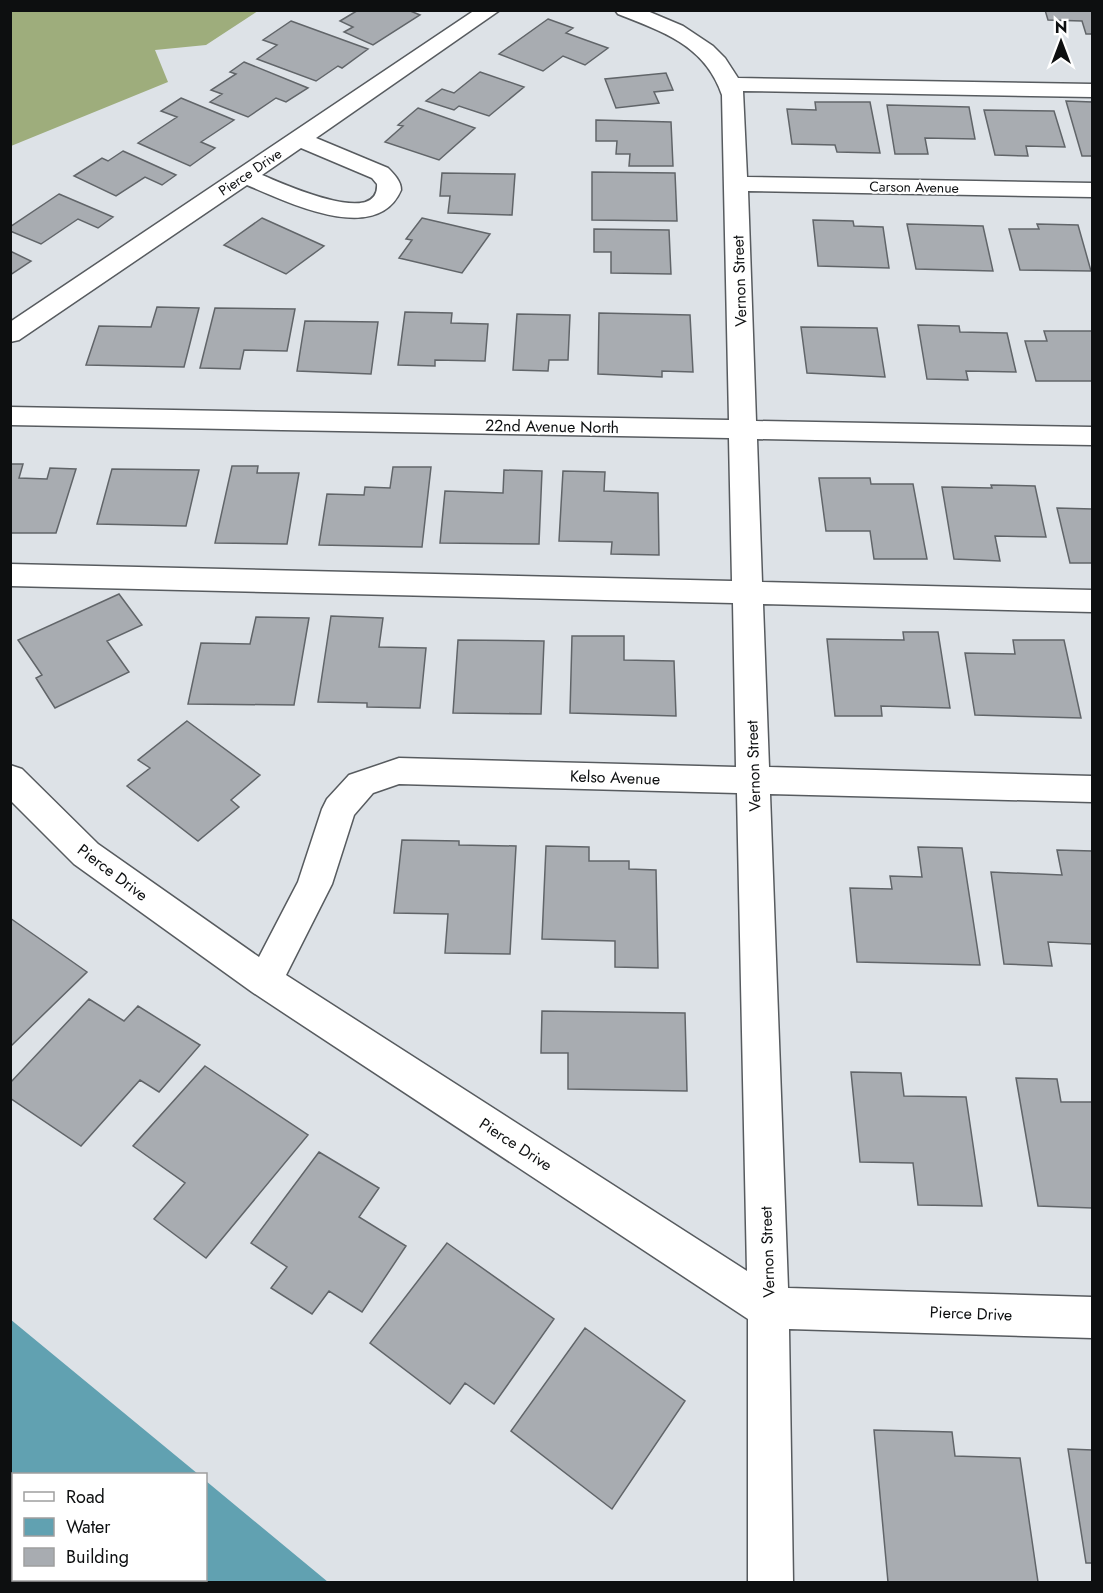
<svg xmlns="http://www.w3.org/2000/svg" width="1103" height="1593" font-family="Jost,sans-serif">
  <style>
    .forest { fill: #9ead7c }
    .water { fill: #61a1b1 }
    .building { fill: #a8acb1; stroke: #616569; stroke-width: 1.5 }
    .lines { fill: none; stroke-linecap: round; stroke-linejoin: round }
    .minor-casing { stroke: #575b5f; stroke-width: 3 }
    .minor { fill: #fff; fill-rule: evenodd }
    .labels { text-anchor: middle; stroke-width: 4.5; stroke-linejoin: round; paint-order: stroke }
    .far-street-label { font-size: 14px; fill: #0d0f10; stroke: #fff }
    .street-label { font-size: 16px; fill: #0d0f10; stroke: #fff }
  </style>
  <rect width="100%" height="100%" fill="#dde2e7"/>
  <path class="forest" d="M 10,11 L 11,10 L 258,11 L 206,45 L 155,50 L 168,82 L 11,146 Z"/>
  <path class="water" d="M 10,1319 L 198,1474 L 14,1474 L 14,1580 L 206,1580 L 206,1481 L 328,1582 L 11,1582 Z"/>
  <path class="building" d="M 351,10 L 408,10 L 420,15 L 373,45 L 344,32 L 353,27 L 340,21 L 355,12 Z
    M 1045,10 L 1092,10 L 1092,34 L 1086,34 L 1082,21 L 1048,20 Z
    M 548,19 L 573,28 L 566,33 L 608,48 L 585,65 L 563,56 L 543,71 L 499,54 Z
    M 291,21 L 368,49 L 342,68 L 338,66 L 316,81 L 257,59 L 277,45 L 263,40 Z
    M 244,62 L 308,88 L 286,102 L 276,98 L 248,117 L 210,102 L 222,94 L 211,90 L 236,74 L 230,72 Z
    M 480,72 L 524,87 L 489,116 L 459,106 L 454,110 L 426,101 L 442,89 L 454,93 Z
    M 666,73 L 673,90 L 654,92 L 659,103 L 616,108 L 605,79 Z
    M 181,98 L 234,120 L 201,142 L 215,148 L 190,166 L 138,143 L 177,117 L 161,111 Z
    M 1066,101 L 1092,102 L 1092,156 L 1082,156 Z
    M 815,102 L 870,102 L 880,153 L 837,152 L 835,145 L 792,144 L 787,109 L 816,110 Z
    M 887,105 L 969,107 L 975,139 L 925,138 L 928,154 L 895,154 Z
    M 418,108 L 475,128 L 439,160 L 385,142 L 403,126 L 398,125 Z
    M 984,110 L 1054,111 L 1065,147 L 1026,146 L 1028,156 L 995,155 Z
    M 596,120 L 671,122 L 673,166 L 629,166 L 630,154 L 616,154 L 617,141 L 596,141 Z
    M 123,151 L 176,175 L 162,185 L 145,177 L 116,196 L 74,176 L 102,158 L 108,161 Z
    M 592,172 L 675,173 L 677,221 L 592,220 Z
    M 442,173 L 515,174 L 512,215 L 448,213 L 450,196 L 440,196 Z
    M 59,194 L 113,217 L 98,228 L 78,219 L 41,244 L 10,231 L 10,227 Z
    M 262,218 L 324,246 L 286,274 L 224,245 Z
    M 422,218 L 490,234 L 462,273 L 399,258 L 412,240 L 406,239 Z
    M 813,220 L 853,221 L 854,226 L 883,227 L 889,268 L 818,266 Z
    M 907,224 L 983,226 L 993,271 L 916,269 Z
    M 1037,224 L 1078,225 L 1091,271 L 1020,270 L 1009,229 L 1039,229 Z
    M 594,229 L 669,230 L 671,274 L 611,273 L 611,252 L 594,252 Z
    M 10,251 L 31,261 L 10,275 Z
    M 157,307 L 199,308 L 184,367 L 86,365 L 99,326 L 151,327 Z
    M 215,308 L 295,309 L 287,351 L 244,350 L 240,369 L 200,368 Z
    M 405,312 L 452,313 L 451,323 L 488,324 L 485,361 L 435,360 L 435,366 L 398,365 Z
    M 599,313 L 690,315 L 693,372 L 662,371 L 662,377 L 598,374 Z
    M 517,314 L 570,315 L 568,360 L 549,360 L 548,371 L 513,370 Z
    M 305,321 L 378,322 L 371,374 L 297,371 Z
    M 918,325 L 959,326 L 960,332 L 1007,333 L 1016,372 L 966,371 L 968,380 L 927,379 Z
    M 801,327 L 877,328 L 885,377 L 807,373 Z
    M 1044,331 L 1092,331 L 1092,381 L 1036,381 L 1025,341 L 1047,341 Z
    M 10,464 L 23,464 L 19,478 L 47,479 L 50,468 L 76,469 L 56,533 L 10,533 Z
    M 232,466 L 258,466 L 257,473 L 299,473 L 287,544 L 215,543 Z
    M 393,467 L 431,467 L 422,547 L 319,545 L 327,494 L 364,495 L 365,487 L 390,488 Z
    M 112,469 L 199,470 L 186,526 L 97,524 Z
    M 504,470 L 542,471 L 539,544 L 440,543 L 445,491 L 503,493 Z
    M 563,471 L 605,472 L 604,491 L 658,493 L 659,555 L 611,554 L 612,542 L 559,541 Z
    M 819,478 L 870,478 L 871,484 L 913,484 L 927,559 L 874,559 L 870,531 L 826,531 Z
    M 991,485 L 1035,486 L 1046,537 L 995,536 L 1000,561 L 954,559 L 942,487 L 992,488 Z
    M 1057,508 L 1092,509 L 1092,563 L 1070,563 Z
    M 119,594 L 142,625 L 107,641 L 129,672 L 55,708 L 36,678 L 42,675 L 18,640 Z
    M 331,616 L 383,618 L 379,647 L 426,648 L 420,708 L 367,707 L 367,703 L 318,702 Z
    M 256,617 L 309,618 L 294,705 L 188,704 L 201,643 L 250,644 Z
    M 903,632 L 938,632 L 950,708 L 881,706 L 882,716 L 835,716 L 827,639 L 904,640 Z
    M 572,636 L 624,636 L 624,660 L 674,661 L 676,716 L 570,713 Z
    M 458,640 L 544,641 L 541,714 L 453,713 Z
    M 1013,640 L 1064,640 L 1081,718 L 975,715 L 965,653 L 1015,654 Z
    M 187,721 L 260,775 L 231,800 L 239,807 L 198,841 L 127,786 L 150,768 L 138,760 Z
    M 402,840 L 459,841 L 459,845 L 516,846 L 510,954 L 445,953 L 448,914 L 394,913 Z
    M 546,846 L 589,847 L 589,861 L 629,861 L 629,869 L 656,870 L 658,968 L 615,967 L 615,941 L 542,939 Z
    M 918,847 L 962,848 L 980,965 L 857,962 L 850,888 L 892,889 L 890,876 L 922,877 Z
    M 1057,850 L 1092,851 L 1092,944 L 1048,942 L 1052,966 L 1004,964 L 991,872 L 1062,875 Z
    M 10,918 L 87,972 L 10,1047 Z
    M 89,999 L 124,1021 L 138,1006 L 200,1045 L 159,1092 L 140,1080 L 81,1146 L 10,1098 L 10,1083 Z
    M 542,1011 L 685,1013 L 687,1091 L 568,1089 L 568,1053 L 541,1053 Z
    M 205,1066 L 308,1135 L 206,1258 L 154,1219 L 185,1183 L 133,1146 Z
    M 851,1072 L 901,1073 L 904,1096 L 966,1097 L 982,1206 L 918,1205 L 913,1163 L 860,1162 Z
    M 1016,1078 L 1057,1079 L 1061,1102 L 1092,1102 L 1092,1208 L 1038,1206 Z
    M 319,1152 L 379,1188 L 359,1217 L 406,1246 L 362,1312 L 329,1291 L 312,1314 L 271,1288 L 287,1267 L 251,1243 Z
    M 447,1243 L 554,1319 L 494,1404 L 465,1383 L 450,1404 L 370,1343 Z
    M 585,1328 L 685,1401 L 612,1509 L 511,1431 Z
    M 874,1430 L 952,1432 L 955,1456 L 1020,1458 L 1038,1582 L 888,1582 Z
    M 1068,1449 L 1092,1450 L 1092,1563 L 1086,1563 Z"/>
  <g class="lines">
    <defs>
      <path id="minor" d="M 475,10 L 500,10 L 316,138 L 388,168 C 394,174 401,181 401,190 C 377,247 285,201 247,185 L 19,340 L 10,342 L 10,322 ZM 301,148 L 372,178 L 377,184 C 380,229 279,182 262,175 Z
        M 615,10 L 645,10 L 683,26 L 713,46 L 725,58 L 738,78 L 1092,84 L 1092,97 L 743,91 L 747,177 L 1092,183 L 1092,197 L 748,191 L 756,421 L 1092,427 L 1092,445 L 757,439 L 762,582 L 1092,590 L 1092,612 L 763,604 L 769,767 L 1092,776 L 1092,802 L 770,794 L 788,1288 L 1092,1297 L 1092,1338 L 789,1329 L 793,1582 L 748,1582 L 748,1319 L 252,992 L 74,864 L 10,800 L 10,765 L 22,769 L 98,844 L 259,957 L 298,882 L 322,809 L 327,799 L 349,775 L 399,758 L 736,767 L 733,603 L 10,586 L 10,564 L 732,581 L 729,438 L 10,425 L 10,407 L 729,420 L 722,95 C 705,45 663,32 618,14 ZM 399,784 L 737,793 L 747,1271 L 286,975 L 332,884 L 354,815 L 373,793 Z"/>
    </defs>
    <use href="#minor" class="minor-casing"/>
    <use href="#minor" class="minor"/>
  </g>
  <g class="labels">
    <g class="far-street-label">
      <text transform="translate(250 172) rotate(-34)" y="5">Pierce Drive</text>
      <text transform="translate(914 187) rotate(1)" y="5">Carson Avenue</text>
    </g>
    <g class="street-label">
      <text transform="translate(739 281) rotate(-92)" y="6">Vernon Street</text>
      <text transform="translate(552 426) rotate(1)" y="6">22nd Avenue North</text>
      <text transform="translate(753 766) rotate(-92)" y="6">Vernon Street</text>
      <text transform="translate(615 777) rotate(2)" y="6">Kelso Avenue</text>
      <text transform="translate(113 872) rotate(37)" y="6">Pierce Drive</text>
      <text transform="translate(516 1144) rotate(33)" y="6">Pierce Drive</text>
      <text transform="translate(767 1252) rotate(-92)" y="6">Vernon Street</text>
      <text transform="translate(971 1313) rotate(2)" y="6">Pierce Drive</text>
    </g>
  </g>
  <rect width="1103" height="1593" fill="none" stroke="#0d0f10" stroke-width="24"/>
  <rect x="12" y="1473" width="195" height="108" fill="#ffffff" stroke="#9e9f9f" stroke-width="1.5"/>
  <rect x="24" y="1492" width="30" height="9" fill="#ffffff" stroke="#9e9f9f" stroke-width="1.5"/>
  <text x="66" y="1503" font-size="18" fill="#0d0f10">Road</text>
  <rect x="24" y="1518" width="30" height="18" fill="#61a1b1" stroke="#9e9f9f" stroke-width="1.5"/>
  <text x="66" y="1533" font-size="18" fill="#0d0f10">Water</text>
  <rect x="24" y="1548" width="30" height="18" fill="#a8acb1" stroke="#9e9f9f" stroke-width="1.5"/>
  <text x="66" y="1563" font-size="18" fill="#0d0f10">Building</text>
  <g transform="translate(1061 42)" stroke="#ffffff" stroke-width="4.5" paint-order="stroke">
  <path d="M0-4.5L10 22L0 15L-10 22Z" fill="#0d0f10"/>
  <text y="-9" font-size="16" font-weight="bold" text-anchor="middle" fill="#0d0f10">N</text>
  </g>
</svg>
